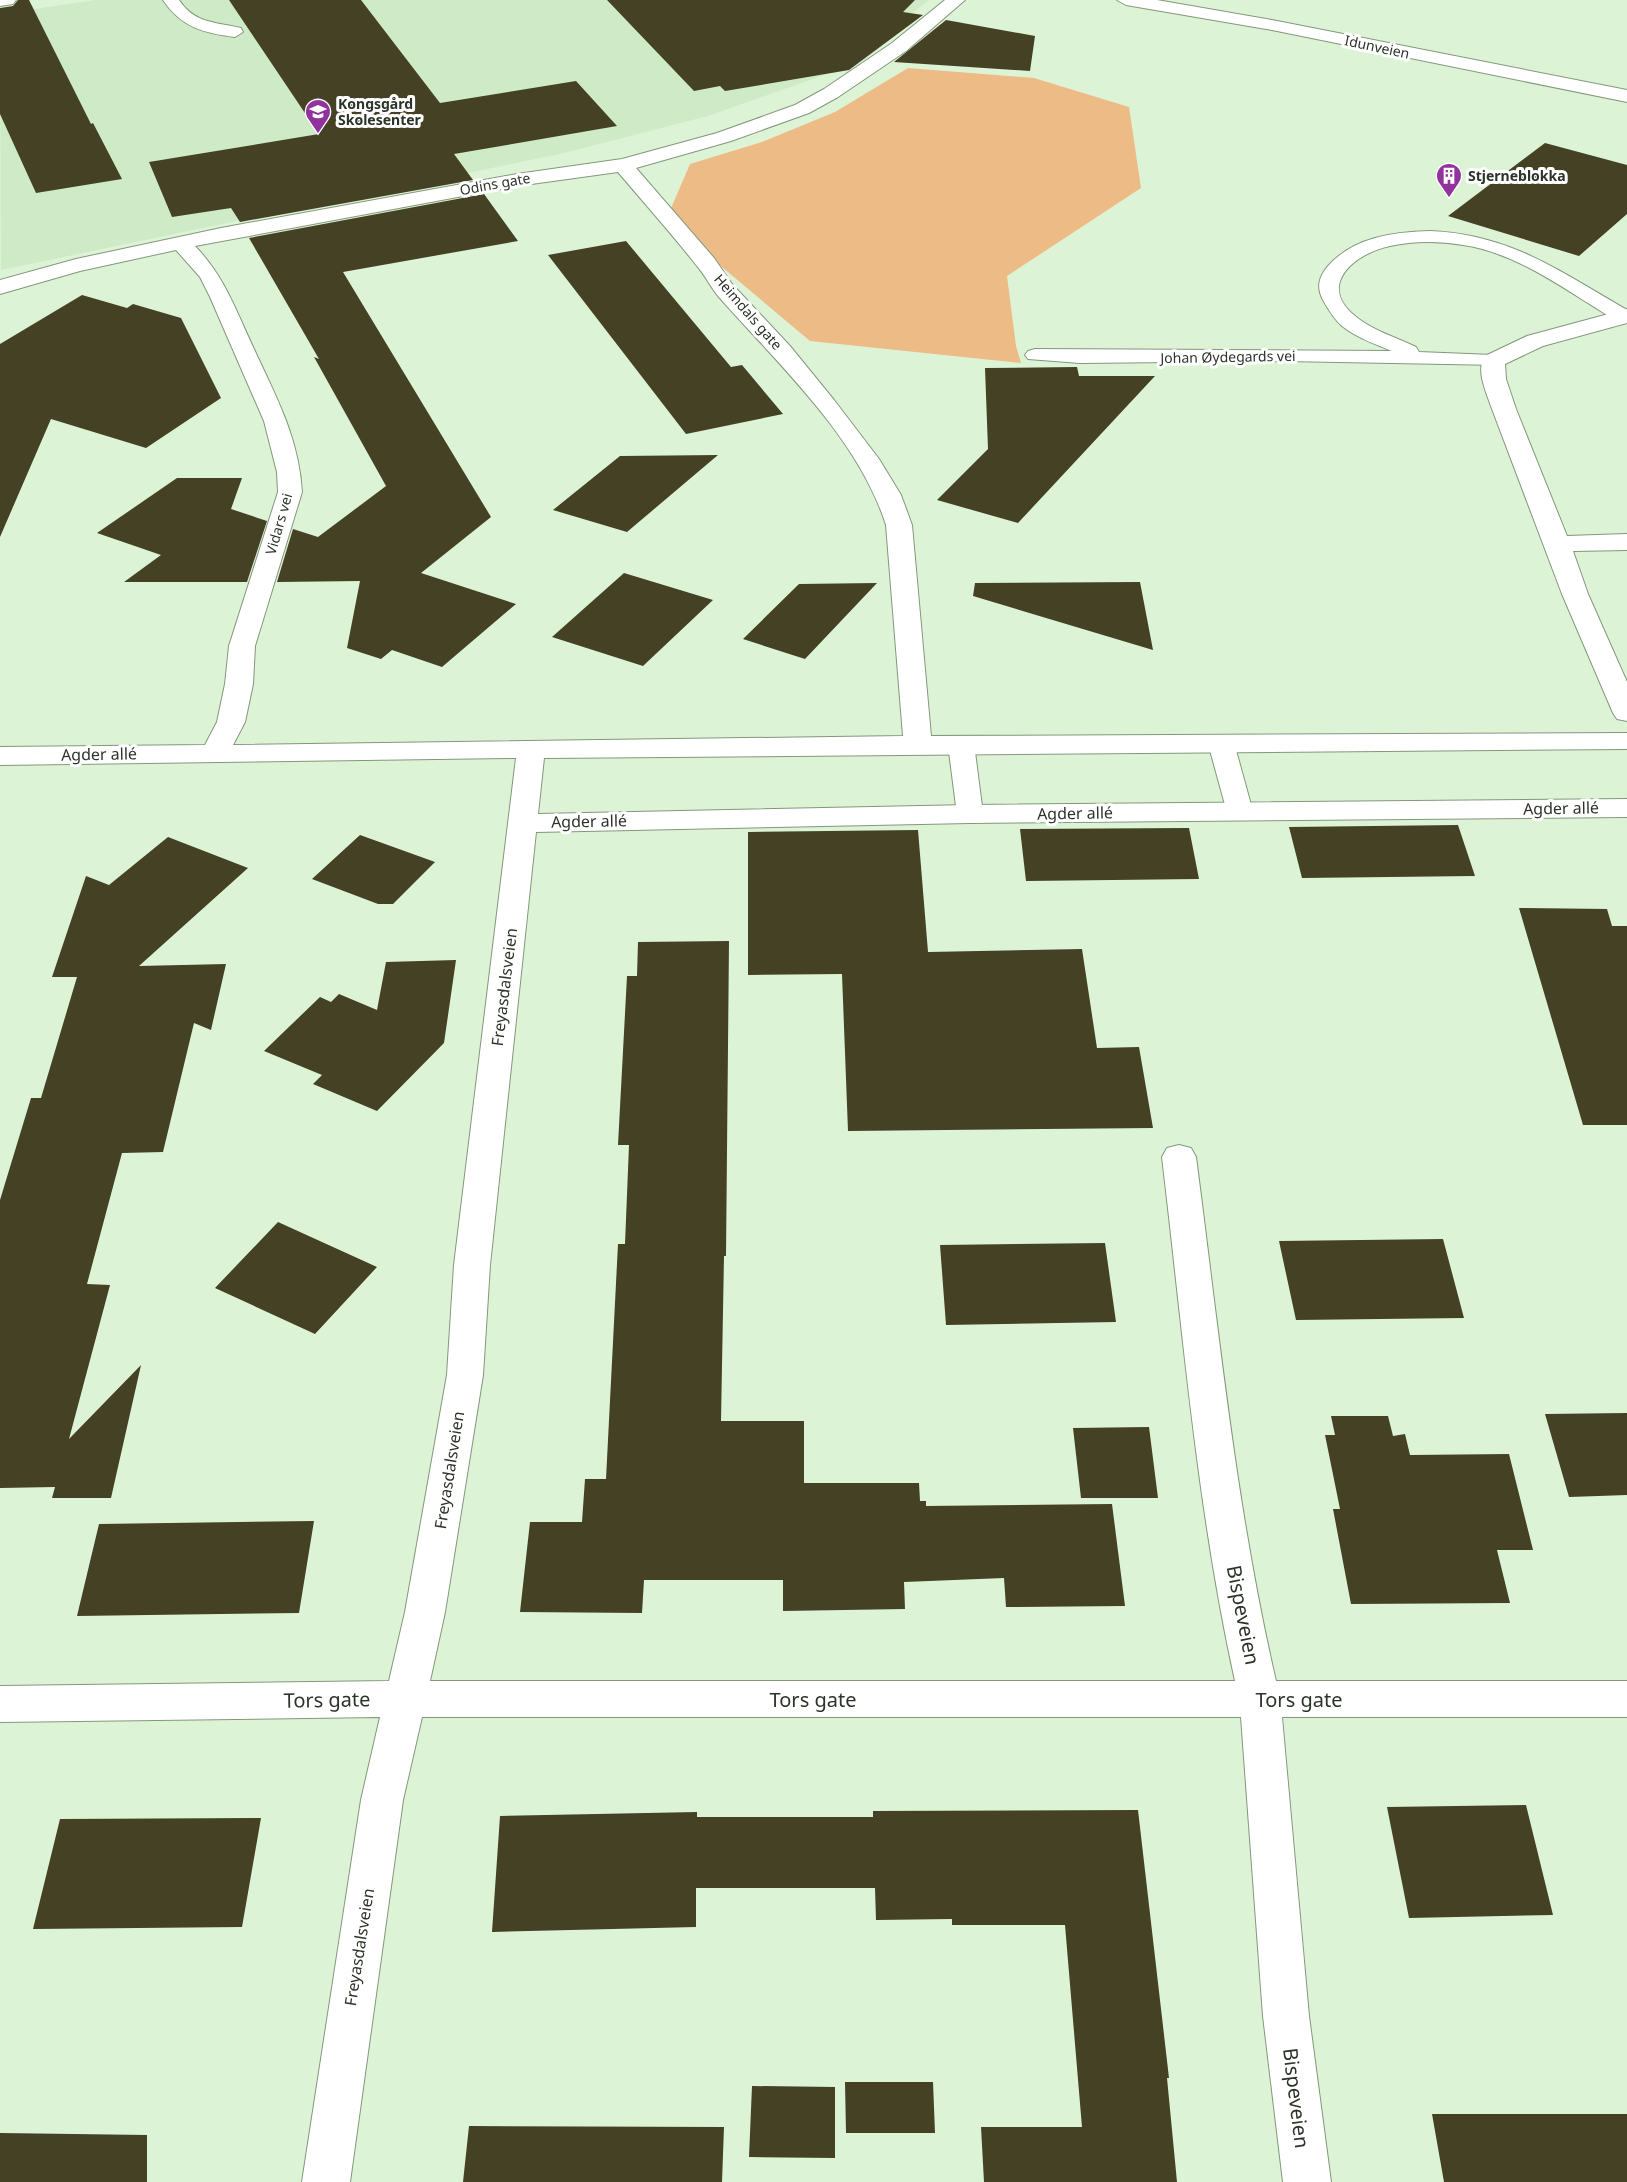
<svg xmlns="http://www.w3.org/2000/svg" width="1627" height="2182" font-family="'Noto Sans',sans-serif">
  <style>
    .built { fill: #cfeac6 }
    .green { fill: #edbc86 }
    .building { fill: #444124 }
    .lines { fill: none; stroke-linecap: round; stroke-linejoin: round }
    .service-casing { stroke: #83977c; stroke-width: 2 }
    .minor-casing { stroke: #83977c; stroke-width: 2 }
    .tertiary-casing { stroke: #83977c; stroke-width: 2 }
    .service { fill: #fff; fill-rule: evenodd }
    .minor { fill: #fff; fill-rule: evenodd }
    .tertiary { fill: #fff; fill-rule: evenodd }
    .labels { text-anchor: middle; stroke-width: 6; stroke-linejoin: round; paint-order: stroke }
    .far-street-label { font-size: 14px; fill: #2b3429; stroke: #fff }
    .far-poi-label { font-size: 14px; font-weight: bold; fill: #2b3429; stroke: #fff; text-anchor: start }
    .street-label { font-size: 16px; fill: #2b3429; stroke: #fff }
    .near-street-label { font-size: 20px; fill: #2b3429; stroke: #fff }
  </style>
  <rect width="100%" height="100%" fill="#ddf3d6"/>
  <path class="built" d="M 96,0 L 929,0 L 838,70 L 708,116 L 564,153 L 1,270 L 0,14 Z"/>
  <path class="green" d="M 908,68 L 1034,78 L 1129,107 L 1141,188 L 1007,276 L 1016,346 L 1021,363 L 810,341 L 666,220 L 690,164 L 762,142 L 835,112 Z"/>
  <path class="building" d="M 18,0 L 29,0 L 91,124 L 93,123 L 122,179 L 36,193 L 0,114 L 0,8 L 13,6 Z
    M 229,0 L 361,0 L 440,103 L 576,81 L 617,126 L 454,154 L 473,180 L 240,222 L 231,208 L 172,217 L 149,162 L 319,134 Z
    M 607,0 L 915,0 L 903,12 L 923,15 L 849,70 L 725,91 L 720,86 L 694,91 Z
    M 946,20 L 1035,36 L 1030,71 L 894,62 Z
    M 1545,143 L 1627,165 L 1627,214 L 1579,256 L 1448,216 Z
    M 484,194 L 518,241 L 343,272 L 491,517 L 421,573 L 516,604 L 442,667 L 392,650 L 381,659 L 347,648 L 360,581 L 277,582 L 293,529 L 318,537 L 386,486 L 314,357 L 319,359 L 249,238 Z
    M 626,241 L 731,367 L 742,365 L 783,414 L 686,434 L 548,255 Z
    M 82,295 L 127,308 L 133,304 L 181,318 L 221,398 L 146,448 L 51,419 L 0,537 L 0,344 Z
    M 1077,367 L 1079,376 L 1155,376 L 1018,523 L 937,500 L 988,449 L 985,368 Z
    M 718,455 L 627,532 L 553,510 L 620,456 Z
    M 177,478 L 242,478 L 231,509 L 267,521 L 247,582 L 124,582 L 161,555 L 97,533 Z
    M 624,573 L 713,600 L 643,666 L 552,637 Z
    M 1140,582 L 1153,650 L 973,596 L 975,583 Z
    M 877,583 L 805,659 L 743,639 L 799,584 Z
    M 1458,825 L 1475,876 L 1302,878 L 1289,827 Z
    M 1189,828 L 1199,879 L 1026,881 L 1020,829 Z
    M 918,830 L 928,952 L 1082,949 L 1097,1048 L 1139,1047 L 1153,1128 L 848,1131 L 842,974 L 748,975 L 748,832 Z
    M 360,835 L 435,862 L 393,904 L 378,904 L 312,879 Z
    M 168,837 L 248,868 L 139,966 L 226,964 L 211,1030 L 194,1023 L 163,1152 L 122,1153 L 87,1284 L 110,1285 L 69,1439 L 141,1365 L 111,1498 L 52,1498 L 55,1487 L 0,1488 L 0,1200 L 31,1098 L 41,1098 L 77,977 L 52,977 L 86,876 L 109,885 Z
    M 1519,908 L 1607,909 L 1612,926 L 1627,926 L 1627,1125 L 1583,1125 Z
    M 729,941 L 726,1256 L 724,1256 L 721,1421 L 804,1421 L 804,1483 L 919,1483 L 920,1501 L 926,1501 L 926,1506 L 1112,1504 L 1125,1606 L 1006,1607 L 1004,1578 L 904,1582 L 905,1609 L 783,1611 L 783,1580 L 644,1580 L 642,1613 L 520,1612 L 530,1522 L 582,1522 L 585,1479 L 606,1479 L 618,1244 L 625,1244 L 629,1145 L 618,1145 L 627,976 L 637,976 L 638,942 Z
    M 456,960 L 444,1043 L 377,1111 L 313,1084 L 322,1075 L 264,1051 L 320,997 L 331,1002 L 339,994 L 377,1010 L 386,962 Z
    M 278,1222 L 377,1267 L 315,1334 L 215,1288 Z
    M 1443,1239 L 1464,1318 L 1296,1320 L 1279,1241 Z
    M 1105,1243 L 1116,1322 L 946,1325 L 940,1245 Z
    M 1627,1413 L 1627,1495 L 1569,1497 L 1545,1414 Z
    M 1331,1416 L 1388,1416 L 1393,1436 L 1405,1434 L 1410,1455 L 1509,1454 L 1533,1550 L 1497,1550 L 1510,1603 L 1351,1604 L 1333,1509 L 1340,1509 L 1325,1435 L 1335,1435 Z
    M 1149,1427 L 1158,1498 L 1081,1498 L 1073,1428 Z
    M 314,1521 L 299,1613 L 77,1616 L 99,1524 Z
    M 1526,1805 L 1553,1915 L 1409,1918 L 1387,1807 Z
    M 1138,1810 L 1169,2078 L 1167,2078 L 1177,2182 L 984,2182 L 981,2127 L 1082,2127 L 1065,1925 L 952,1925 L 952,1919 L 876,1920 L 875,1888 L 696,1888 L 696,1927 L 492,1932 L 500,1816 L 697,1812 L 697,1817 L 873,1817 L 873,1811 Z
    M 261,1818 L 242,1927 L 33,1929 L 60,1819 Z
    M 845,2082 L 933,2082 L 935,2133 L 846,2133 Z
    M 752,2086 L 835,2087 L 835,2158 L 749,2157 Z
    M 1432,2114 L 1627,2114 L 1627,2182 L 1444,2182 Z
    M 469,2126 L 724,2127 L 722,2182 L 463,2182 Z
    M 0,2133 L 147,2135 L 147,2182 L 0,2182 Z"/>
  <g class="lines">
    <defs>
      <path id="service" d="M 163,0 L 179,0 C 195,24 216,22 241,28 L 243,32 L 235,37 C 203,33 181,27 163,0 Z
        M 1430,231 C 1510,234 1561,272 1627,310 L 1627,322 L 1617,321 C 1569,293 1519,253 1463,245 C 1439,241 1413,241 1390,246 C 1356,253 1316,284 1355,316 C 1373,331 1396,337 1416,347 L 1419,352 L 1493,355 L 1500,357 L 1503,361 L 1500,365 L 1284,361 L 1080,363 L 1028,359 L 1025,355 L 1028,351 L 1035,349 L 1392,351 C 1375,344 1357,338 1342,326 C 1334,319 1328,309 1323,300 C 1316,287 1319,277 1328,266 C 1354,237 1393,232 1430,231 Z
        M 1221,735 L 1230,738 L 1234,743 L 1253,812 L 1249,818 L 1240,820 L 1231,818 L 1227,812 L 1208,743 L 1212,738 Z
        M 961,736 L 970,739 L 974,744 L 983,814 L 979,820 L 970,822 L 961,820 L 957,814 L 948,744 L 952,739 Z"/>
      <path id="minor" d="M 945,0 L 965,0 L 906,51 L 838,97 L 809,113 L 731,141 L 636,168 L 714,258 L 732,284 L 790,346 L 834,400 L 879,459 L 901,495 L 912,525 L 931,736 L 1627,733 L 1627,749 L 544,758 L 538,814 L 970,805 L 1627,799 L 1627,817 L 970,823 L 536,832 L 490,1265 L 483,1375 L 445,1612 L 430,1681 L 1235,1681 C 1197,1509 1183,1332 1162,1157 L 1167,1148 L 1179,1145 L 1191,1148 L 1196,1157 C 1219,1332 1236,1509 1276,1681 L 1627,1681 L 1627,1717 L 1282,1717 L 1309,2016 L 1331,2182 L 1283,2182 L 1263,2016 L 1241,1717 L 422,1717 L 403,1800 L 350,2182 L 302,2182 L 361,1800 L 380,1717 L 0,1722 L 0,1686 L 389,1681 L 405,1612 L 447,1375 L 454,1265 L 516,758 L 0,765 L 0,747 L 205,745 L 217,722 L 225,684 L 229,646 L 278,492 L 277,472 L 264,421 L 210,297 L 200,277 L 176,250 L 80,271 L 0,294 L 0,280 L 76,259 L 221,228 L 517,174 L 622,159 L 717,133 L 795,105 L 824,89 L 892,43 ZM 618,172 C 644,203 672,234 697,266 C 705,275 710,286 718,296 C 778,364 858,437 886,525 L 903,736 L 233,745 L 245,722 L 253,684 L 255,646 L 302,492 C 299,438 276,397 254,349 C 236,311 225,277 195,246 L 517,186 Z
        M 1117,0 L 1157,0 L 1272,20 L 1627,90 L 1627,102 L 1272,30 L 1126,5 Z
        M 1627,309 L 1627,323 L 1543,346 L 1505,364 L 1506,379 L 1516,409 L 1567,536 L 1627,534 L 1627,550 L 1573,551 L 1588,594 L 1627,682 L 1627,721 L 1617,719 L 1613,713 L 1562,594 L 1492,409 C 1487,394 1475,370 1485,356 L 1527,336 Z"/>
      <path id="tertiary" d="M 0,0 L 16,0 L 13,4 L 0,6 Z"/>
    </defs>
    <use href="#service" class="service-casing"/>
    <use href="#minor" class="minor-casing"/>
    <use href="#tertiary" class="tertiary-casing"/>
    <use href="#service" class="service"/>
    <use href="#minor" class="minor"/>
    <use href="#tertiary" class="tertiary"/>
  </g>
  <defs>
    <symbol id="university-pin" viewBox="-11 -11 22 30"><path d="M0 17L-7.5 6A9.5 9.5 0 1 1 7.5 6Z" fill="#92339d" stroke="#fff"/><path d="M0-5L7-2L0 1L-7-2ZM-4 1L0 2.5L4 1V4Q0 6-4 4Z" fill="#fff"/></symbol>
    <symbol id="building-pin" viewBox="-11 -11 22 30"><path d="M0 17L-7.5 6A9.5 9.5 0 1 1 7.5 6Z" fill="#92339d" stroke="#fff"/><path d="M-4-6H4V6H1V3H-1V6H-4ZM-2.5-4.3h1.7v1.8h-1.7ZM.8-4.3h1.7v1.8H.8ZM-2.5-1h1.7V.8h-1.7ZM.8-1h1.7V.8H.8Z" fill="#fff"/></symbol>
  </defs>
  <g fill-rule="evenodd">
    <use href="#university-pin" x="303" y="97" width="30" height="40"/>
    <use href="#building-pin" x="1434" y="161" width="30" height="40"/>
  </g>
  <g class="labels">
    <g class="far-street-label">
      <text transform="translate(1377 47) rotate(12)" y="5">Idunveien</text>
      <text transform="translate(495 184) rotate(-10)" y="5">Odins gate</text>
      <text transform="translate(748 312) rotate(49)" y="5">Heimdals gate</text>
      <text transform="translate(1228 357) rotate(-1)" y="5">Johan Øydegards vei</text>
      <text transform="translate(279 524) rotate(-74)" y="5">Vidars vei</text>
    </g>
    <g class="far-poi-label">
      <text x="338" y="109">Kongsgård<tspan x="338" dy="16">Skolesenter</tspan></text>
      <text x="1468" y="181">Stjerneblokka</text>
    </g>
    <g class="street-label">
      <text transform="translate(99 754) rotate(-1)" y="6">Agder allé</text>
      <text transform="translate(1561 808) rotate(-1)" y="6">Agder allé</text>
      <text transform="translate(1075 813) rotate(-1)" y="6">Agder allé</text>
      <text transform="translate(589 821) rotate(-1)" y="6">Agder allé</text>
      <text transform="translate(504 987) rotate(-83)" y="6">Freyasdalsveien</text>
      <text transform="translate(449 1470) rotate(-81)" y="6">Freyasdalsveien</text>
      <text transform="translate(359 1947) rotate(-81)" y="6">Freyasdalsveien</text>
    </g>
    <g class="near-street-label">
      <text transform="translate(1243 1615) rotate(79)" y="7">Bispeveien</text>
      <text transform="translate(327 1700) rotate(-1)" y="7">Tors gate</text>
      <text x="813" y="1707">Tors gate</text>
      <text x="1299" y="1707">Tors gate</text>
      <text transform="translate(1296 2098) rotate(83)" y="7">Bispeveien</text>
    </g>
  </g>
</svg>
